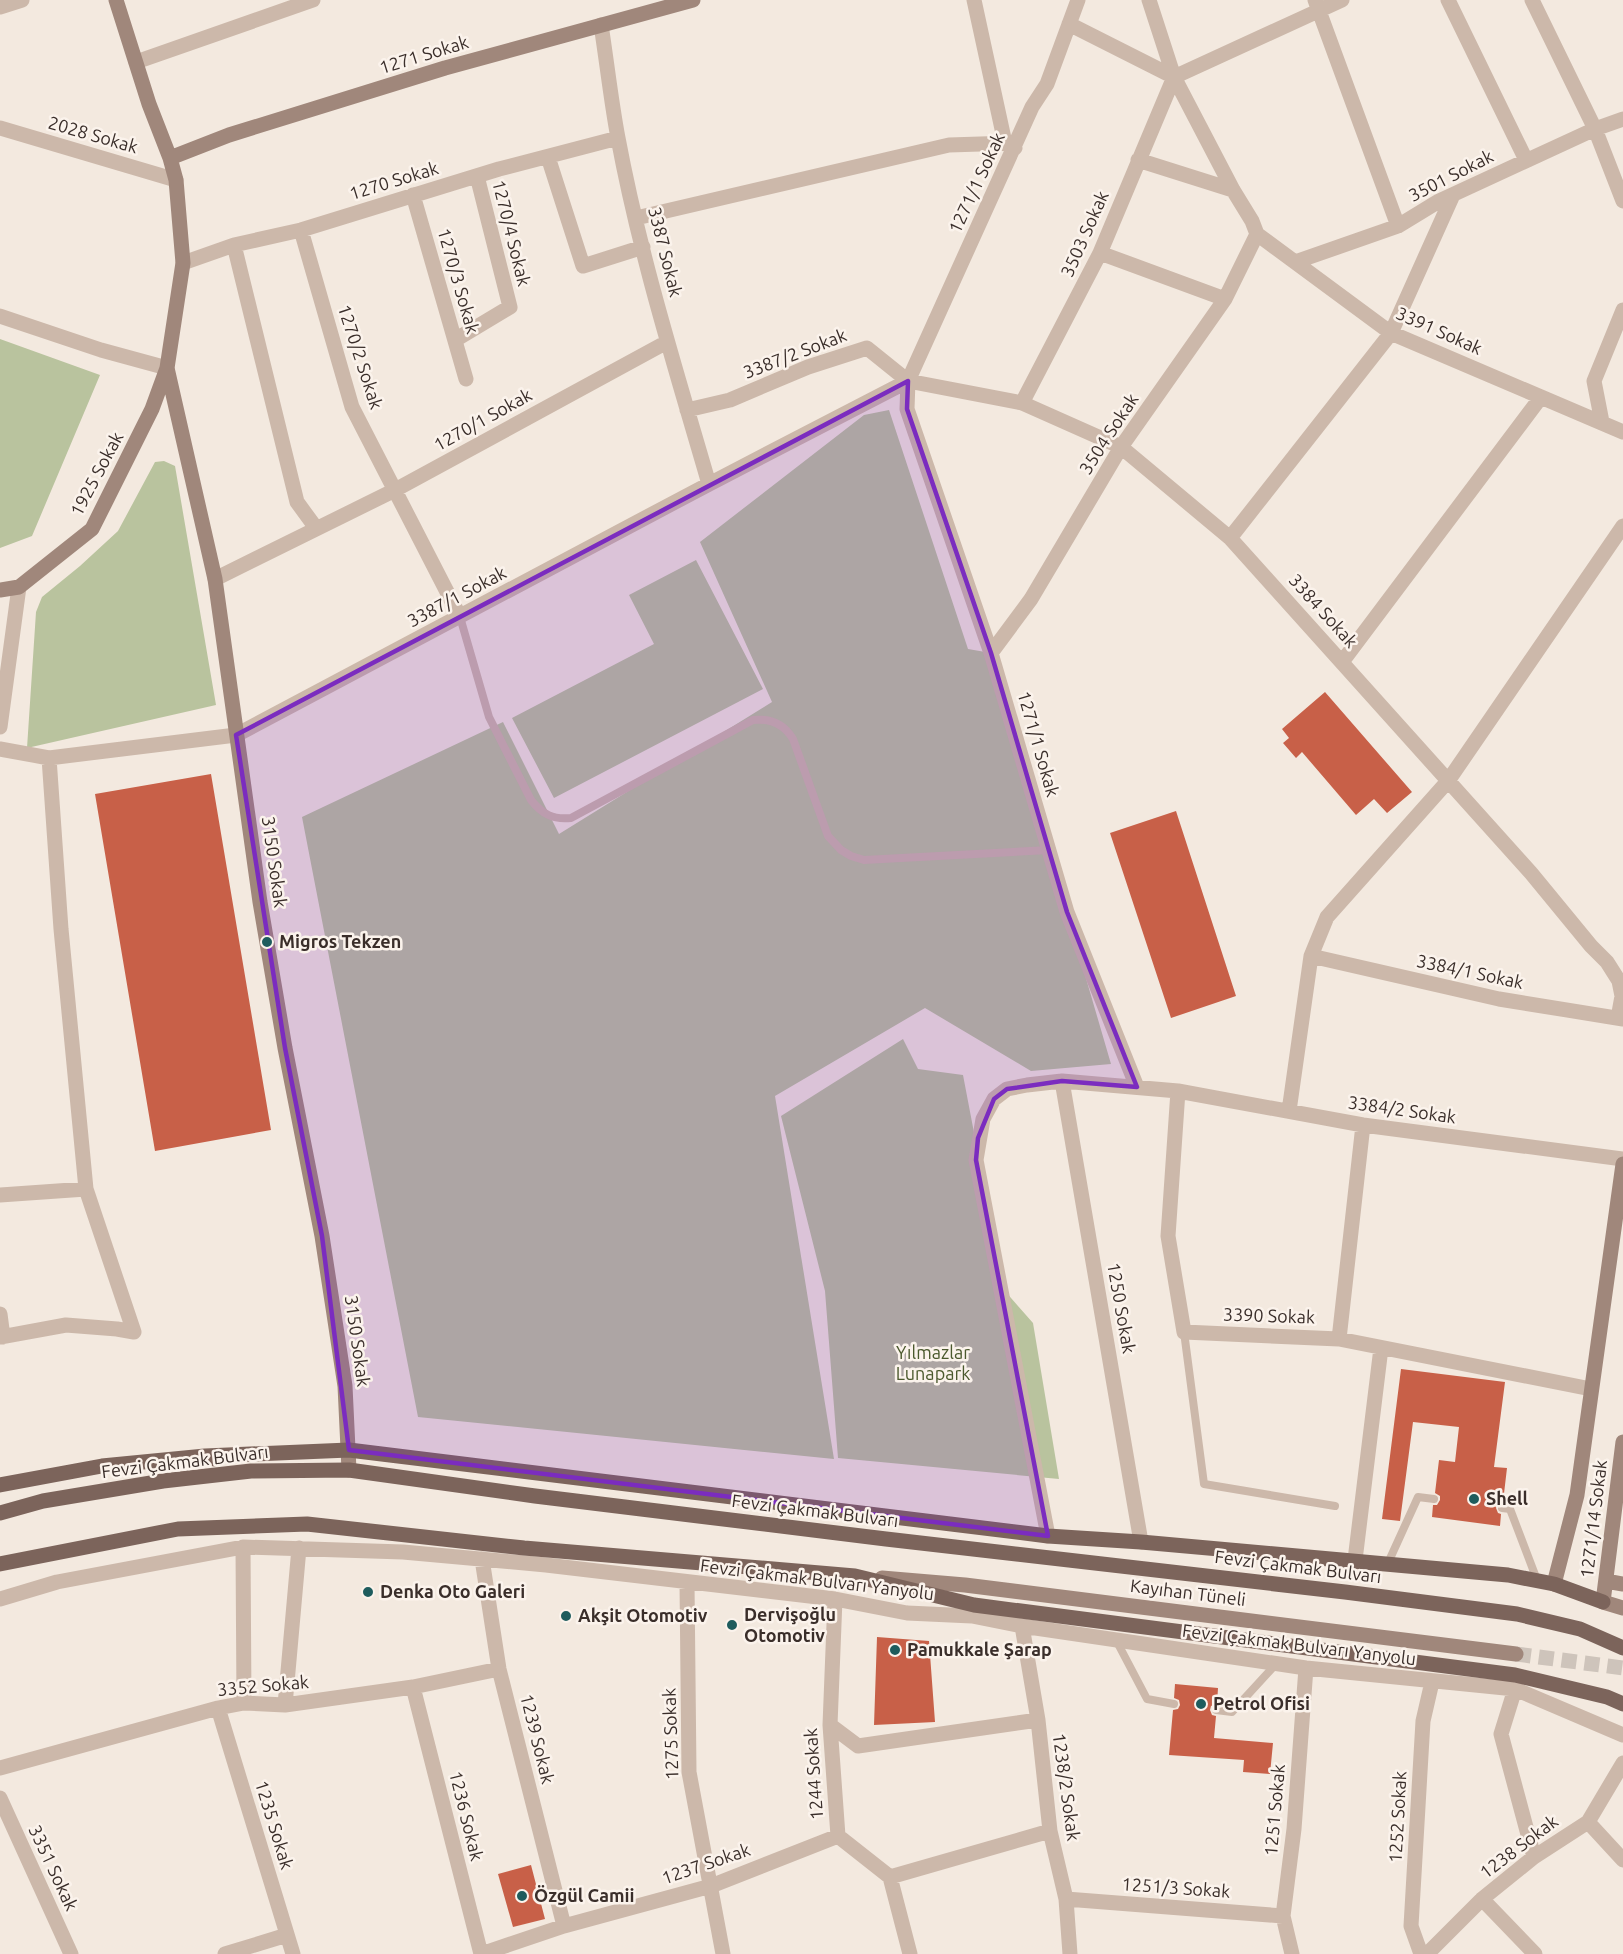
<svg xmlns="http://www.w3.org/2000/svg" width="1623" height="1954" font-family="Ubuntu,sans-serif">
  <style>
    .green { fill: #b9c39e }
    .building { fill: #c86048 }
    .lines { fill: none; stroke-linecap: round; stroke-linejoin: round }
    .secondary-tunnel { stroke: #cec4bb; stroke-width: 15; stroke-dasharray: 15 8; stroke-linecap: butt }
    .lane { stroke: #ccb8aa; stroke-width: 8 }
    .street { stroke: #ccb8aa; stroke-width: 15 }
    .secondary { stroke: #a0877b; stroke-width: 15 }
    .primary { stroke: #7c645b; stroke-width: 15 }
    .marked { fill: #7b2cbf; fill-opacity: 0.2; stroke: #7b2cbf; stroke-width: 4.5; stroke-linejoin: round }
    .poi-dot { fill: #1e5c5d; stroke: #fbf3ec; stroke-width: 2 }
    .labels { text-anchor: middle; stroke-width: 5; stroke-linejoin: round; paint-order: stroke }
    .street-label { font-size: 18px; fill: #3a2e2a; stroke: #fbf3ec }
    .poi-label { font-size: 18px; font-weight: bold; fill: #3a2e2a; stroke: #fbf3ec; text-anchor: start }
    .park-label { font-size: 18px; fill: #4b592d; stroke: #fbf3ec }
  </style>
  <rect width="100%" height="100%" fill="#f3e9df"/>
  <path class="green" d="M 0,339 L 100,375 L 32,536 L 0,548 Z
    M 889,410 L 968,649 L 991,653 L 1111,1064 L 1031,1071 L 925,1008 L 775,1096 L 834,1459 L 418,1417 L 302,817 L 503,722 L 559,834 L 772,702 L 700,542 L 864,415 Z
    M 164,461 L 175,466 L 216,705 L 27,748 L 36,612 L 42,597 L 80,566 L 118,531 L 155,462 Z
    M 696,560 L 763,689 L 554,798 L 512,718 L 654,644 L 629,595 Z
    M 903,1039 L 918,1069 L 963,1075 L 1004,1290 L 1033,1323 L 1059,1479 L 838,1458 L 825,1291 L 781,1116 Z"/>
  <path class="building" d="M 1325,692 L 1412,792 L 1387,813 L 1374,799 L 1356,815 L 1302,752 L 1296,758 L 1283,743 L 1289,738 L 1282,729 Z
    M 211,774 L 271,1130 L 155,1151 L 95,794 Z
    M 1176,811 L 1236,996 L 1171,1018 L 1110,833 Z
    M 1401,1369 L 1505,1382 L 1494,1467 L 1507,1468 L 1503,1502 L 1497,1504 L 1496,1508 L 1498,1513 L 1501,1514 L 1500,1526 L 1432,1517 L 1433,1505 L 1437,1505 L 1440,1500 L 1440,1496 L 1435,1493 L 1439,1460 L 1455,1462 L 1459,1427 L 1413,1422 L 1400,1521 L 1382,1519 Z
    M 877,1637 L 929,1641 L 935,1722 L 874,1725 Z
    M 1175,1684 L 1218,1688 L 1217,1704 L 1211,1706 L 1210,1710 L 1212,1715 L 1216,1716 L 1214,1738 L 1273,1743 L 1270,1774 L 1243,1772 L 1244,1760 L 1169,1755 L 1173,1710 L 1178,1709 L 1180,1705 L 1179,1700 L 1174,1698 Z
    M 531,1865 L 545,1919 L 513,1927 L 498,1874 Z"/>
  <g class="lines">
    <path class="secondary-tunnel" d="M 1516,1654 L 1623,1668"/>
    <path class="lane" d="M 460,617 L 489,717 L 531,800 C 542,814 553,820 571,818 L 753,720 C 771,718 784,724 793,739 L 828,836 L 841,850 L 851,856 L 864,860 L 1049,850
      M 1184,1332 L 1204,1484 L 1335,1506
      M 1502,1508 L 1510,1509 L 1537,1580
      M 1388,1563 L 1418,1497 L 1434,1499
      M 1116,1640 L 1147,1699 L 1174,1704
      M 1216,1710 L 1232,1712 L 1276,1664"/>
    <path class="street" d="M 974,0 L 1005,143
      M 1149,0 L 1174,77 L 1233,190 L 1252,221 L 1257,234
      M 1315,0 L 1398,226
      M 1448,0 L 1526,160
      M 1532,0 L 1595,129 L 1623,201
      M 0,7 L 22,0
      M 1069,24 L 1174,77
      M 601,25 C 607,63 611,101 618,138 C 640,256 676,370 709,484
      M 136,62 L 313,0
      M 1174,77 L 1342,0
      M 0,128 L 176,180
      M 548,157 L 583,266 L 643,247
      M 1138,160 L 1233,190
      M 413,195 L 466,379
      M 636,218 L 949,145 L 1012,143 L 1015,148
      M 301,230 L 352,407 L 460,617
      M 1257,234 L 1391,333 L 1623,432
      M 234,245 L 297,502 L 316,528
      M 1100,253 L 1225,299
      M 1295,262 L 1398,226 L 1439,201 L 1595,129 L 1623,119
      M 183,263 L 234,245 L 301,230 L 499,169 L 618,138
      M 0,316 L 101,350 L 167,368
      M 455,340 L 510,307 L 477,176
      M 908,381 L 1032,107 L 1047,84 L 1078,0
      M 1022,403 L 1100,253 L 1174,77
      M 687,410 L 730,400 L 808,367 L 867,348 L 908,381
      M 1602,422 L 1594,381 L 1623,310
      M 1230,538 L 1391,333 L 1453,195
      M 215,579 L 395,490 L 667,342
      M 991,653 L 1031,599 L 1121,447 L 1225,299 L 1257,234
      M 1342,662 L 1541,397
      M 0,727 L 19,587
      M 0,749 L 49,758 L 236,735 L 709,484 L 908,381
      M 49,758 L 61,929 L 86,1189 L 134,1332
      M 1311,956 L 1499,999 L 1623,1019
      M 1062,1081 L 1141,1542
      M 1137,1087 L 1067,912 L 991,653 L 907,409 L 908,381 L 1022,403 L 1121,447 L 1230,538 L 1531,873 L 1591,946 L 1607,962 L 1619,981 L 1622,996 L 1618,1018
      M 1178,1091 L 1168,1236 L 1184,1332 L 1339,1339 L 1591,1389
      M 1289,1111 L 1311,956 L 1327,917 L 1448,781 L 1623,526
      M 0,1195 L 86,1189
      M 0,1314 L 3,1337
      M 0,1337 L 66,1325 L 117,1329 L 134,1332
      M 1339,1339 L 1363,1125
      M 1048,1536 L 976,1160 L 983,1119 L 994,1099 L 1007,1089 L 1027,1085 L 1062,1081 L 1178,1091 L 1363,1125 L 1623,1159
      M 243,1547 L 244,1703
      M 482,1559 L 499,1669 L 564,1926
      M 1355,1560 L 1381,1348
      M 687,1583 L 689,1772 L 723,1954
      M 0,1599 L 57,1582 L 243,1547 L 403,1552 L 546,1565 L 835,1599 L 907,1613 L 972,1616 L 1022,1626 L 1306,1668 L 1515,1689 L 1623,1735
      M 835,1599 L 830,1725 L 838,1836 L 890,1877 L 910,1954
      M 1022,1626 L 1038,1720 L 1050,1831 L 1066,1899 L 1070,1954
      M 413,1687 L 481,1954
      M 1515,1689 L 1501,1734 L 1534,1857
      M 285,1705 L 299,1548
      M 218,1708 L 293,1954
      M 830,1725 L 858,1746 L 1038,1720
      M 0,1768 L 218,1708 L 244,1703 L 285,1705 L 413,1687 L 499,1669
      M 0,1798 L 71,1954
      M 1588,1822 L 1623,1860
      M 890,1877 L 1050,1831
      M 1066,1899 L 1283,1916
      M 1482,1899 L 1535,1954
      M 225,1954 L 287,1935
      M 481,1954 L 564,1926 L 711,1886 L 838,1836
      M 1292,1954 L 1283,1916 L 1294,1829 L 1306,1668
      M 1421,1954 L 1411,1926 L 1423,1721 L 1432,1682
      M 1427,1954 L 1482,1899 L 1534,1857 L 1588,1822 L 1623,1763"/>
    <path class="secondary" d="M 170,158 L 229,135 L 445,68 L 693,0
      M 167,368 L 215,579 L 260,902 L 285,1048 L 322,1236 L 345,1386 L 349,1470
      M 0,590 L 19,587 L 92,529 L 152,409 L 167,368 L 183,263 L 176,180 L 170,158 L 149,104 L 116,0
      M 1623,1442 L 1603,1602 L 1623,1608
      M 882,1578 L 965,1585 L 1516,1654
      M 1606,1581 L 1623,1584
      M 1554,1584 L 1577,1495 L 1623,1164"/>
    <path class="primary" d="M 205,1456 L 349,1450 L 1048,1536 L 1141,1542 L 1508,1575 L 1554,1584 L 1603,1602
      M 0,1485 L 102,1466 L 205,1456 L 214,1459
      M 0,1513 L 43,1501 L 163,1481 L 251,1471 L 349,1470 L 535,1496 L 886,1539 L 1345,1592 L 1517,1614 L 1580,1629 L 1623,1648
      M 0,1564 L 178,1529 L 307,1524 L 524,1548 L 855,1576 L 974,1605 L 1515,1675 L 1607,1697 L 1623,1704"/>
  </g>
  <path class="marked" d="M 908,381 L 907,409 L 991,653 L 1067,912 L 1137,1087 L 1062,1081 L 1007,1089 L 994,1099 L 978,1138 L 976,1160 L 1048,1536 L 349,1450 L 322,1236 L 285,1048 L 236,735 Z"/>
  <g class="poi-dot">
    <circle cx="267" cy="942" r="6"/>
    <circle cx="1474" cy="1499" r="6"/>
    <circle cx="368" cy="1592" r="6"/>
    <circle cx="566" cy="1616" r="6"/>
    <circle cx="732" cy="1625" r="6"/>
    <circle cx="895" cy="1650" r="6"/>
    <circle cx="1201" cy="1704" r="6"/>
    <circle cx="522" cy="1896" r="6"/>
  </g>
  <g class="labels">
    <g class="street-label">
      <text transform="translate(424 55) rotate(-17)" y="6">1271 Sokak</text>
      <text transform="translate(93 135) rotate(16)" y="6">2028 Sokak</text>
      <text transform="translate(1451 176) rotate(-27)" y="6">3501 Sokak</text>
      <text transform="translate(394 181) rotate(-17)" y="6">1270 Sokak</text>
      <text transform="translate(977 183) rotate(-65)" y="6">1271/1 Sokak</text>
      <text transform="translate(511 233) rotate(76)" y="6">1270/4 Sokak</text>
      <text transform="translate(1085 234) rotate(-66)" y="6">3503 Sokak</text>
      <text transform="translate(665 252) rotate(76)" y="6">3387 Sokak</text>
      <text transform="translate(458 281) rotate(74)" y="6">1270/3 Sokak</text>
      <text transform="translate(1439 331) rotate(24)" y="6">3391 Sokak</text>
      <text transform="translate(795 354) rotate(-21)" y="6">3387/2 Sokak</text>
      <text transform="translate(360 357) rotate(72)" y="6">1270/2 Sokak</text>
      <text transform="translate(483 420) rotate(-29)" y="6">1270/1 Sokak</text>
      <text transform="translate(1109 434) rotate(-57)" y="6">3504 Sokak</text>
      <text transform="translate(97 474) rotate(-62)" y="6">1925 Sokak</text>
      <text transform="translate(457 597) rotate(-28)" y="6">3387/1 Sokak</text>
      <text transform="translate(1323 611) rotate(48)" y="6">3384 Sokak</text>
      <text transform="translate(1038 744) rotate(74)" y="6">1271/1 Sokak</text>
      <text transform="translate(274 862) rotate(82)" y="6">3150 Sokak</text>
      <text transform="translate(1470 972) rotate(12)" y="6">3384/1 Sokak</text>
      <text transform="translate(1402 1110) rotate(8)" y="6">3384/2 Sokak</text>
      <text transform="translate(1121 1308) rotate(80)" y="6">1250 Sokak</text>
      <text transform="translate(1269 1316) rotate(2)" y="6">3390 Sokak</text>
      <text transform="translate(357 1341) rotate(82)" y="6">3150 Sokak</text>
      <text transform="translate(185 1462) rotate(-7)" y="6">Fevzi Çakmak Bulvarı</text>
      <text transform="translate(815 1511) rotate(7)" y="6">Fevzi Çakmak Bulvarı</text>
      <text transform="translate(1594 1519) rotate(-83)" y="6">1271/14 Sokak</text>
      <text transform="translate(1298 1567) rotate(7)" y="6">Fevzi Çakmak Bulvarı</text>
      <text transform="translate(817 1580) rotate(7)" y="6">Fevzi Çakmak Bulvarı Yanyolu</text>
      <text transform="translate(1188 1593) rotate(7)" y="6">Kayıhan Tüneli</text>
      <text transform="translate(1299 1645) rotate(7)" y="6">Fevzi Çakmak Bulvarı Yanyolu</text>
      <text transform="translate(263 1686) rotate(-5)" y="6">3352 Sokak</text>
      <text transform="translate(671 1734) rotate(-92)" y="6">1275 Sokak</text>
      <text transform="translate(537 1739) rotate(76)" y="6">1239 Sokak</text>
      <text transform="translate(814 1774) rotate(-94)" y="6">1244 Sokak</text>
      <text transform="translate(1066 1787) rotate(82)" y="6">1238/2 Sokak</text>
      <text transform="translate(1275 1810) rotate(-85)" y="6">1251 Sokak</text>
      <text transform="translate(466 1816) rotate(76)" y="6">1236 Sokak</text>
      <text transform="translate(1398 1817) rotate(-87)" y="6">1252 Sokak</text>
      <text transform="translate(274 1825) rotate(73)" y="6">1235 Sokak</text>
      <text transform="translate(1519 1847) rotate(-37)" y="6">1238 Sokak</text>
      <text transform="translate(706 1864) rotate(-19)" y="6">1237 Sokak</text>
      <text transform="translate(53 1868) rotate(65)" y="6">3351 Sokak</text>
      <text transform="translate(1176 1888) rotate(4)" y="6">1251/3 Sokak</text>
    </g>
    <g class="poi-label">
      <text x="279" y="948">Migros Tekzen</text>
      <text x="1486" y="1505">Shell</text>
      <text x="380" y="1598">Denka Oto Galeri</text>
      <text x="744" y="1621">Dervişoğlu<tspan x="744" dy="21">Otomotiv</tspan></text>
      <text x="578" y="1622">Akşit Otomotiv</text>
      <text x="907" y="1656">Pamukkale Şarap</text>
      <text x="1213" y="1710">Petrol Ofisi</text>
      <text x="534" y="1902">Özgül Camii</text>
    </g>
    <g class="park-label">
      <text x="933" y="1359">Yılmazlar<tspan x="933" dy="21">Lunapark</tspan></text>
    </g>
  </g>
</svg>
